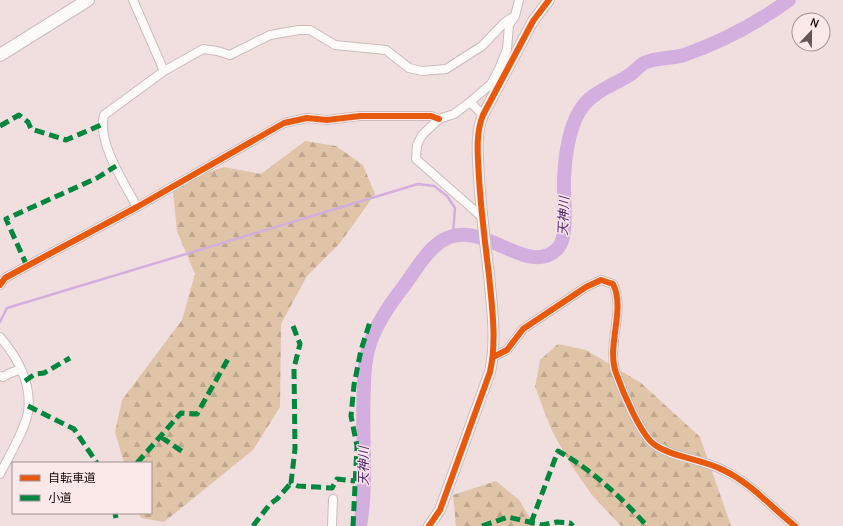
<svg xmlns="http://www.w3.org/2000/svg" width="843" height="526" font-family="Manrope,'Noto Sans JP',sans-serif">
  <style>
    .forest { fill: url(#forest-firs) }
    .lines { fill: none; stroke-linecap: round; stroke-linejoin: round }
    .stream { stroke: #d2afde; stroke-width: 2.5 }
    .river { stroke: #d2afde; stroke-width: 14 }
    .minor-casing { stroke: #cabbbc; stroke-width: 10 }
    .tertiary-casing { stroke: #cabbbc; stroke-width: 12 }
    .secondary-casing { stroke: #cabbbc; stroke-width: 14 }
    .minor { stroke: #fdfafa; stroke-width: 8 }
    .tertiary { stroke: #fdfafa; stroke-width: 10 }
    .secondary { stroke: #fdfafa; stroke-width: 12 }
    .quiet { stroke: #00873e; stroke-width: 5; stroke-dasharray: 10 5; stroke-linecap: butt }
    .cycleway-casing { stroke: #fbe9ea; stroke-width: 8 }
    .cycleway { stroke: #e8590c; stroke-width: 6 }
    .labels { text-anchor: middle; stroke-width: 3; stroke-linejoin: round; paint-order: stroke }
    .water-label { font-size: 13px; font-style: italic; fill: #541f6d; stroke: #fbe9ea }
  </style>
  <defs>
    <pattern id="forest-firs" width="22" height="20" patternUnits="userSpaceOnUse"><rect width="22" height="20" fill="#dfc4a8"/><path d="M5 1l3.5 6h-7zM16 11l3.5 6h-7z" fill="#bfa78f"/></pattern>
  </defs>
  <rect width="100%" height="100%" fill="#f1dfe0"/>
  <path class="forest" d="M 305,141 L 336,146 L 363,165 L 375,194 L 340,243 L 307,276 L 281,324 L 280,407 L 253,450 L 164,522 L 141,518 L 139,513 L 151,513 L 151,463 L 124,463 L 115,432 L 122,400 L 182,320 L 195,274 L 177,231 L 173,192 L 186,179 L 224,167 L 261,174 Z
    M 558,344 L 586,350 L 641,383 L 700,437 L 731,526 L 621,526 L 592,495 L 571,465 L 552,431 L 535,387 L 540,360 Z
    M 496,481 L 519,500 L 535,526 L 456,526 L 453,495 Z"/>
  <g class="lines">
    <path class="stream" d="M 0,322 L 7,308 L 418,184 L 434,186 L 447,196 L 455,208 L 453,234"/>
    <path class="river" d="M 360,526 C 368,480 361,433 364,387 C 364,374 365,362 368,350 C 374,327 389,305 404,286 C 415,271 425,253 440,242 C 480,213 528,281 558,248 C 569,236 563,196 564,179 C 565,157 568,131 579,112 C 590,92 613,86 631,74 C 635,71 639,66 644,63 C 656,57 671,59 684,55 C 721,42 757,23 789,0"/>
    <defs>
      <path id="minor" d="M 133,0 L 164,71 L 104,115 C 97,143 124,182 137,207
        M 164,71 L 203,49 L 217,51 L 230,55 L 270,35 L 299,30 L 310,30 L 335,45 L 386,50 L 409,68 L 422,71 L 446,69 L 482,46 L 505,22 L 515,16
        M 470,102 L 491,84 L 499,69 L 507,49 L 509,25 L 515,16 L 519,0
        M 482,217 L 416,159 L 417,145 L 422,135 L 439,119 L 454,114 L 470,102 L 483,115
        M 0,285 L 5,278 L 27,266 L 137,207 L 284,123 L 307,118 L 327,120 L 360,116 L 431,116 L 439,119
        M 0,337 C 18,358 32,384 28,412 C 25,430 8,458 0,474
        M 493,357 L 507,350 L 523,329 L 586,287 L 601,280 L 613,284 C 626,310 606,345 616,373 C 622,390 641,436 655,445 C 674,458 703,459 723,470 C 751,483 771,507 795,526
        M 0,376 L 3,377 L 8,374 L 21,369
        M 332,526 L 333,499"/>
      <path id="tertiary" d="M 429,526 L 440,510 L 490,372 C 497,340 492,308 489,275 C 485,243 481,211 479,178 C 478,157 475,135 483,115 L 533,21 L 549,0"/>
      <path id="secondary" d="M 0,55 L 88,0"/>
    </defs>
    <use href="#minor" class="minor-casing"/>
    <use href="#tertiary" class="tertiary-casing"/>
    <use href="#secondary" class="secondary-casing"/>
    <use href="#minor" class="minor"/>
    <use href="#tertiary" class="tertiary"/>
    <use href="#secondary" class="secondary"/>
    <path class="quiet" d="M 0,126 L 19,115 L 28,122 L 31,129 L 66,140 L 101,125
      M 27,266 L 6,219 L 97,178 L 116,166
      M 293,326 L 300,344 L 294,368 L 295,449 L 291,483 L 298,486 L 332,488 L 337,479 L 355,481
      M 25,381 L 35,374 L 44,373 L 70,358
      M 28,406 L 74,429 L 97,463
      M 161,437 L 183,452
      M 137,463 L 181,413 L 197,414 L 228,359
      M 115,513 L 116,518
      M 531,523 L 558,451 C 592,470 621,497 647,526
      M 253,526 L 270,504 L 277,499 L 291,483
      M 353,526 L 357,446 L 351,416 L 354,385 L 361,350 L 370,322
      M 482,526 L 508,517 L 542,525 L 557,522 L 570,523 L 573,526"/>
    <defs>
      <path id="cycleway" d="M 0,285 L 5,278 L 27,266 L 137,207 L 284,123 L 307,118 L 327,120 L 360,116 L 431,116 L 439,119
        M 493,357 L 507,350 L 523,329 L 586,287 L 601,280 L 613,284 C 626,310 606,345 616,373 C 622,390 641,436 655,445 C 674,458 703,459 723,470 C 751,483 771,507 795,526
        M 429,526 L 440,510 L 490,372 C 497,340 492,308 489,275 C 485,243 481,211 479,178 C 478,157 475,135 483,115 L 533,21 L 549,0"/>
    </defs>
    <use href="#cycleway" class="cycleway-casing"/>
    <use href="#cycleway" class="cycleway"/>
  </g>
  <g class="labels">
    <g class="water-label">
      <text transform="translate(563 216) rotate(-88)" y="5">天神川</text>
      <text transform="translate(363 466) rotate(-90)" y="5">天神川</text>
    </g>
  </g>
  <rect x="12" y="462" width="140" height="52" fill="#fbe9ea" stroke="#a09091"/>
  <rect x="20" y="475" width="20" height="6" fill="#e8590c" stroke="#a09091"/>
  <text x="48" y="482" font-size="12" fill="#180b0c">自転車道</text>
  <rect x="20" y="495" width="20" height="6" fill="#00873e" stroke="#a09091"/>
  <text x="48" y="502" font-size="12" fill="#180b0c">小道</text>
  <g transform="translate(811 32) rotate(22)"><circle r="19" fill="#fbe9ea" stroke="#a09091"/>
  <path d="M0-3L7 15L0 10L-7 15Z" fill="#645556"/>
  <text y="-6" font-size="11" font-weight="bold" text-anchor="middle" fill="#180b0c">N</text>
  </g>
</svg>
